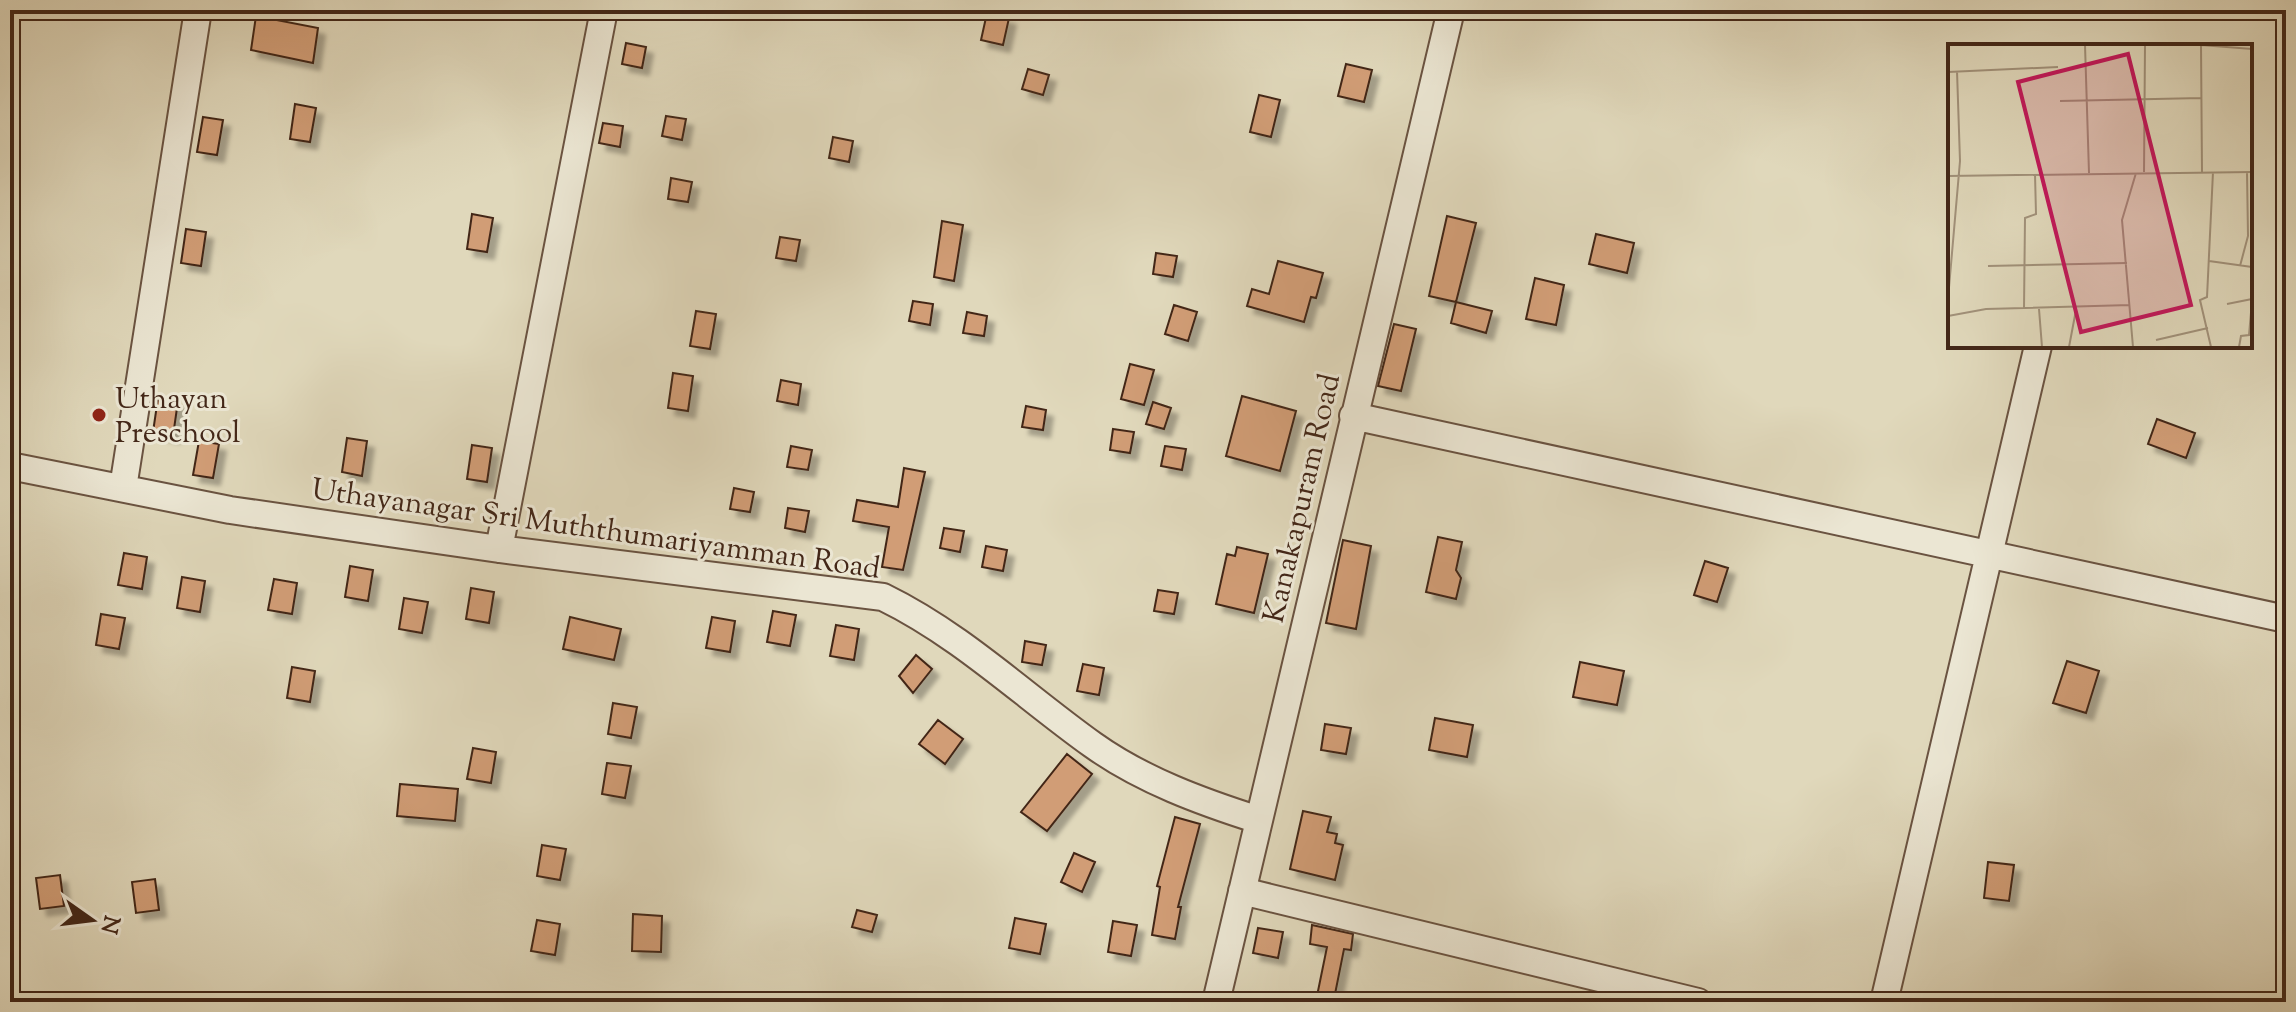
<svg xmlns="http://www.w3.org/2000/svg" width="2296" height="1012" font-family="'Sorts Mill Goudy',serif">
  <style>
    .building { fill: #d19d76; stroke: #432718; stroke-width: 2; filter: url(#shadow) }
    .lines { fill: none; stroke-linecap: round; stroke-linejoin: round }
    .minor-casing { stroke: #6a5341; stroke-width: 30 }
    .minor { stroke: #ebe6d3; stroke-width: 26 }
    .poi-dot { fill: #8f2418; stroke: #ebe6d3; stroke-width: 3 }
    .labels { text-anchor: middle; stroke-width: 6; stroke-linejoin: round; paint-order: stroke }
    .poi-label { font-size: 30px; fill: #432718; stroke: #ebe6d3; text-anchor: start }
    .street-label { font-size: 30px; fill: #432718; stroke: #ebe6d3 }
    .inset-road { fill: none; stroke: #a1917a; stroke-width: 2 }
    .view { fill: #c2185b; fill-opacity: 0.15; stroke: #c2185b; stroke-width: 4 }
    .inset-edge { fill: none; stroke: #432718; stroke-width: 4 }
  </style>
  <defs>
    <filter id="shadow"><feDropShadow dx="7" dy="7" stdDeviation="2" flood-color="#0004"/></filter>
  </defs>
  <rect width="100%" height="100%" fill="#e0d8bb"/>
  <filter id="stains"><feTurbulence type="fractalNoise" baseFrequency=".0025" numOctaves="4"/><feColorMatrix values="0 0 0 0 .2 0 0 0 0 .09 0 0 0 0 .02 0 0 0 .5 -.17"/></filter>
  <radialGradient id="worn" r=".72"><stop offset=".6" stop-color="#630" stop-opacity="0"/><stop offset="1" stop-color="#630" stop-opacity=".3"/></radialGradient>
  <path class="building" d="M 987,13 L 1009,18 L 1003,45 L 981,40 Z
    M 256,16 L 318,28 L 313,63 L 251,50 Z
    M 626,43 L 646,47 L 642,68 L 622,64 Z
    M 1346,64 L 1372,70 L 1364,102 L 1338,96 Z
    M 1028,69 L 1049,75 L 1043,95 L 1022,89 Z
    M 1259,95 L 1280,100 L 1271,137 L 1250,132 Z
    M 295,104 L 316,108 L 310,142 L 290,139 Z
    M 666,116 L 686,119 L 682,140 L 662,136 Z
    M 203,117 L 223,120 L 217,155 L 197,152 Z
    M 603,123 L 623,126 L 620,147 L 599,143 Z
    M 833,137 L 853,141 L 849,162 L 829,158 Z
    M 671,178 L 692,182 L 688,202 L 668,199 Z
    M 472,214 L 493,218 L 487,252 L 467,249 Z
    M 1447,216 L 1476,223 L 1456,302 L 1429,296 Z
    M 942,221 L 963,225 L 954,281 L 934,277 Z
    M 186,229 L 206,232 L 201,266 L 181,263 Z
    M 1596,234 L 1634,243 L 1627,273 L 1589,264 Z
    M 780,237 L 800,240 L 796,261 L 776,258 Z
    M 1156,253 L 1177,256 L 1173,277 L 1153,274 Z
    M 1278,261 L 1323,273 L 1316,298 L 1311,297 L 1304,322 L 1247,306 L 1252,289 L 1269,294 Z
    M 1535,278 L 1564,285 L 1556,325 L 1526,319 Z
    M 913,301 L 933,304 L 930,325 L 909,321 Z
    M 1456,302 L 1492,311 L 1486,333 L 1451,323 Z
    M 1174,305 L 1197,312 L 1188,341 L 1165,334 Z
    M 696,311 L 716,314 L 710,349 L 690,346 Z
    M 967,312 L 987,316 L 984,336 L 963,333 Z
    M 1394,324 L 1416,329 L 1401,391 L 1378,386 Z
    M 1130,364 L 1154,370 L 1144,405 L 1121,399 Z
    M 673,373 L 693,376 L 688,411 L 668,408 Z
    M 781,380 L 801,384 L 798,405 L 777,401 Z
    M 1242,396 L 1296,411 L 1280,471 L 1226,456 Z
    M 158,398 L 178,401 L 173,436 L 153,432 Z
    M 1153,402 L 1171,408 L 1164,429 L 1146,424 Z
    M 1026,406 L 1046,410 L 1043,430 L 1022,427 Z
    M 2157,419 L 2195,433 L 2186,458 L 2148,444 Z
    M 1113,429 L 1134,432 L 1130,453 L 1110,450 Z
    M 347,438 L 367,441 L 362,476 L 342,472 Z
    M 199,441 L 219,444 L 213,478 L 193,475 Z
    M 472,445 L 492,448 L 487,482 L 467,479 Z
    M 791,446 L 812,450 L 808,470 L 787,467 Z
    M 1165,446 L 1186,449 L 1182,470 L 1161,466 Z
    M 904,468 L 925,472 L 903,570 L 882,567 L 889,527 L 853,521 L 857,500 L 898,507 Z
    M 734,488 L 754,492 L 750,512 L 730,509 Z
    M 788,508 L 809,511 L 805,532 L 785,528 Z
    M 944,528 L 964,531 L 960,552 L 940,548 Z
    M 1438,537 L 1462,542 L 1456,570 L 1461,578 L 1456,599 L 1426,592 Z
    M 1343,540 L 1371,546 L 1356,629 L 1326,623 Z
    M 986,546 L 1007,550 L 1003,571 L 982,567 Z
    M 1237,547 L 1268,554 L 1254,613 L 1216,604 L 1227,554 L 1235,556 Z
    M 124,553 L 147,557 L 142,589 L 118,585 Z
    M 1705,561 L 1728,568 L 1717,602 L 1694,595 Z
    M 350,566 L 373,570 L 368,601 L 345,597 Z
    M 182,577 L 205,581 L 200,612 L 177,608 Z
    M 274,579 L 297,583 L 292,614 L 268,610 Z
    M 471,588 L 494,592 L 489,623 L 466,619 Z
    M 1158,590 L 1178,593 L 1174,614 L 1154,611 Z
    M 404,598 L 428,602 L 422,633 L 399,629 Z
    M 773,611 L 796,615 L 790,646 L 767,642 Z
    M 101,614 L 125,618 L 119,649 L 96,645 Z
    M 570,617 L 621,629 L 614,660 L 563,649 Z
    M 712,617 L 735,621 L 730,652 L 706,648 Z
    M 836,625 L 859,629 L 854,660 L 830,656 Z
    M 1025,641 L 1046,645 L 1042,665 L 1022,662 Z
    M 916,655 L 932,669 L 913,693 L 899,676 Z
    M 2067,661 L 2099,671 L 2086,713 L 2053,703 Z
    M 1580,662 L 1624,671 L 1617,705 L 1573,697 Z
    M 1083,664 L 1104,668 L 1099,695 L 1077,691 Z
    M 292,667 L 315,671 L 310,702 L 287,698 Z
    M 613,703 L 637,707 L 631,738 L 608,734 Z
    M 1435,718 L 1473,725 L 1467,757 L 1429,750 Z
    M 938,720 L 963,739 L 945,764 L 919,744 Z
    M 1325,724 L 1351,728 L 1346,754 L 1321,750 Z
    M 473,748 L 496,752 L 491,783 L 467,779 Z
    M 1067,754 L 1092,774 L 1047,831 L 1021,812 Z
    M 607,763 L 631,766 L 625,798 L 602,794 Z
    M 400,784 L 458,789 L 455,821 L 397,816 Z
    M 1303,811 L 1331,817 L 1327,832 L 1337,834 L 1335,843 L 1343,845 L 1335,880 L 1290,869 Z
    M 1175,817 L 1200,824 L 1178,907 L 1181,907 L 1175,939 L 1152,935 L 1160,887 L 1157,886 Z
    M 542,845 L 566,849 L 560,880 L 537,876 Z
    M 1074,853 L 1095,862 L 1082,892 L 1061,882 Z
    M 1988,862 L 2014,865 L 2009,901 L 1984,898 Z
    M 60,875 L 64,906 L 40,909 L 36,878 Z
    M 155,879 L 159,910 L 136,913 L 132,882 Z
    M 857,910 L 877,915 L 872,932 L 852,927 Z
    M 633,914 L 662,916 L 661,952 L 632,951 Z
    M 1015,918 L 1046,924 L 1040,954 L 1009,948 Z
    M 537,920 L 560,924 L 555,955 L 531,951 Z
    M 1113,921 L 1137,925 L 1131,956 L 1108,952 Z
    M 1312,925 L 1353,934 L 1351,950 L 1344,949 L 1334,999 L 1317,996 L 1327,947 L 1310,944 Z
    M 1258,928 L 1283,932 L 1278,958 L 1253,953 Z"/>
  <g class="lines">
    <defs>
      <path id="minor" d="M 1353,416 L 2286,619
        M 10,466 L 230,510 L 499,549 L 883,597 C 961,635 1023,695 1093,745 C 1142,780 1202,802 1259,820
        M 123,488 L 198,10
        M 499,549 L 604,10
        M 1242,891 L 1698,1002
        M 1216,1002 L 1451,10
        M 1884,1002 L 2038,346"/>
    </defs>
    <use href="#minor" class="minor-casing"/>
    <use href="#minor" class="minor"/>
  </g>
  <circle class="poi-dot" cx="99" cy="415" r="8"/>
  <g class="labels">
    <g class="poi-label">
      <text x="115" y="408">Uthayan<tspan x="115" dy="34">Preschool</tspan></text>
    </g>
    <g class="street-label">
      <text transform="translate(1301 498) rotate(-77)" y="10">Kanakapuram Road</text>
      <text transform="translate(596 528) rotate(8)" y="10">Uthayanagar Sri Muththumariyamman Road</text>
    </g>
  </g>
  <g transform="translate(1948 44)">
    <rect width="304" height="304" fill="#e0d8bb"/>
    <path class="inset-road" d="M 137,1 L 141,129M 253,1 L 254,128M 253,1 L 304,5M 0,28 L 110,23M 112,57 L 254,54M 196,128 L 197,1M 0,132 L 304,128M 261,217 L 304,223M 40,222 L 179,219M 292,222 L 300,192 L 299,128M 0,255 L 12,117 L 9,27M 279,260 L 304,255M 76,265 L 77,174 L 88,170 L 87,130M 91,265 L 94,303M 0,272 L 38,265 L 182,261M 208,296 L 260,284M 121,303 L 128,266M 185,303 L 174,176 L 188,129M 263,303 L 252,256 L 259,253 L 265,128M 291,303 L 293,292 L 301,291 L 304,257"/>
    <path class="view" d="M 180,10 L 243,261 L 133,288 L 70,38 Z"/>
    <rect width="304" height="304" class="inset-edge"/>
  </g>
  <rect width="2296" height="1012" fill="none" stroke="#e0d8bb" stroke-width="40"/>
  <rect x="12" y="12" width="2272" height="988" fill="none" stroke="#432718" stroke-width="4"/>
  <rect x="20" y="20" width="2256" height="972" fill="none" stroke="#432718" stroke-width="2"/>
  <g transform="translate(92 920) rotate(104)" stroke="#ebe6d3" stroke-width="6" paint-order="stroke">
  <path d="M0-6L14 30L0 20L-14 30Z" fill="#432718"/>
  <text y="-12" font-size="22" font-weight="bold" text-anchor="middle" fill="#432718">N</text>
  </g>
  <rect width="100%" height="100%" filter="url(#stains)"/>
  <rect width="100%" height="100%" fill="url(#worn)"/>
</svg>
